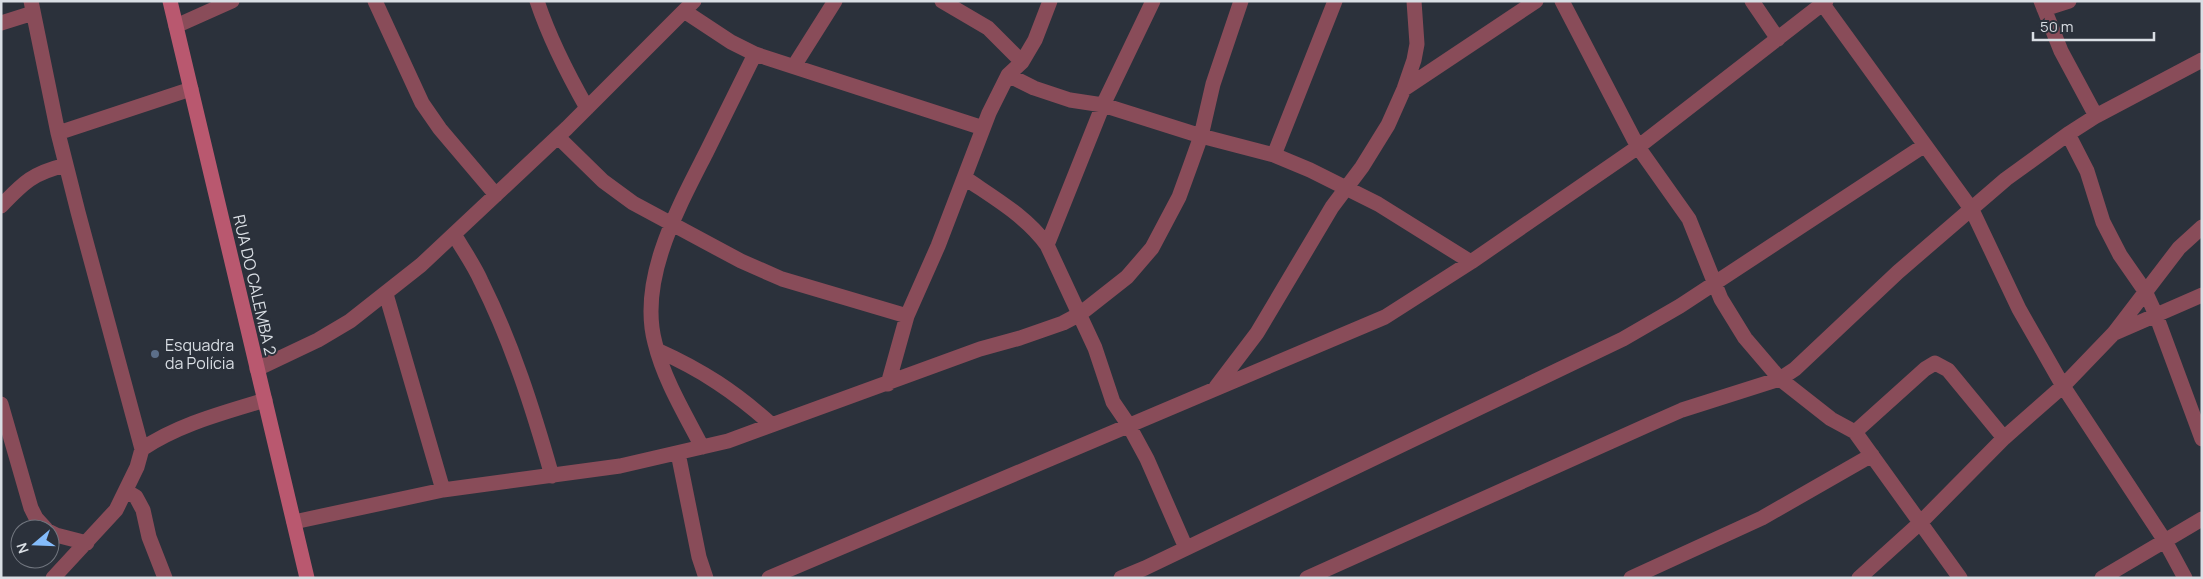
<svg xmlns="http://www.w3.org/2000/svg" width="2203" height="579" font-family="Manrope,sans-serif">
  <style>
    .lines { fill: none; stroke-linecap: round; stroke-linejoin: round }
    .street { stroke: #894c59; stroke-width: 15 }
    .secondary { stroke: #b9586f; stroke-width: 15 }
    .service-dot { fill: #5c6f8a; stroke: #2b313b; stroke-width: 2 }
    .labels { text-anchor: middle; stroke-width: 4; stroke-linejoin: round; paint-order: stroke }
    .street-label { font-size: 16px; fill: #d9dee4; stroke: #2b313b }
    .poi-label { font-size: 16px; fill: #d9dee4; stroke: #2b313b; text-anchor: start }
  </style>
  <rect width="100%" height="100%" fill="#2b313b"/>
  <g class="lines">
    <path class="street" d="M 31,1 L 58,133 L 78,212 L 142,449
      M 375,1 L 422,103 L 440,129 L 496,195
      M 537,1 C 550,40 567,73 587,108
      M 942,1 L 988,28 L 1022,62
      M 1562,1 L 1638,147 L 1689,219 L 1721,299 L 1745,338 L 1780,379 L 1831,419 L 1855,432 L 1960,578
      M 1752,1 L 1778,39
      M 2041,1 L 2061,51 L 2096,116
      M 1822,3 L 1972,210 L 2019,309 L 2063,386 L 2165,541 L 2185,578
      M 2044,9 L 2069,1
      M 684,11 L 731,42 L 755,54 L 983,128
      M 1,23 L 33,13
      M 176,26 L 232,1
      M 794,66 L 835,1
      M 1008,75 L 1034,88 L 1070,100 L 1103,105 L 1201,136 L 1274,155 L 1310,170 L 1378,204 L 1471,262
      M 1404,89 L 1536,1
      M 58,133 L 191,89
      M 2068,134 L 2087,171 L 2103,222 L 2120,255 L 2145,291 L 2156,315 L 2202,439
      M 558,137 L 603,181 L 633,203 L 741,261 L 782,279 L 907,316
      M 1274,155 L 1335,1
      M 965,178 C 994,198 1026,216 1047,245 L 1095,348 L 1113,402 L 1128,424 L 1147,459 L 1186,548
      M 1,206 C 24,182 33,173 66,165
      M 454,234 C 463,250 474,265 481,281 C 512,343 533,409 552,476
      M 1047,245 L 1103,105 L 1153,1
      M 386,294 L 443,490
      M 2115,333 L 2202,295
      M 657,350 C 702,370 735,392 772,425
      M 257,369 L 318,340 L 350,321 L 421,265 L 567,128 L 694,1
      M 888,384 L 907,316 L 938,246 L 989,113 L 1008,75 L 1022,62 L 1035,40 L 1050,1
      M 1216,387 L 1257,333 L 1332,207 L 1362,167 L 1388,125 L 1404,89 L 1414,60 L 1417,44 L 1414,1
      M 1,404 L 31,508 L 36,518 L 46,529
      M 1855,432 L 1925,369 L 1935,363 L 1948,370 L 2004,438
      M 702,447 C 685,414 664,380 655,343 C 638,280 678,208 706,153 C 722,120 739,87 755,54
      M 678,453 L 699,557 L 706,578
      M 126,491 L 136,497 L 143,510 L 149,537 L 165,578
      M 294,522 L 443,490 L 620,466 L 728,441 L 980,349 L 1020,338 L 1063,323 L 1080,314 L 1127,277 L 1152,248 L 1179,197 L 1191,164 L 1201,136 L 1213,84 L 1241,1
      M 50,532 L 56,535 L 87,543
      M 53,578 L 116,510 L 137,467 L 142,449 C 179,424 223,413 265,400
      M 769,578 L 1385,317 L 1471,262 L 1638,147 L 1826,1
      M 1121,578 L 1145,568 L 1623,339 L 1680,306 L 1925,145
      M 1307,578 L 1648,425 L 1682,410 L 1780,379 L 1795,369 L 1898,272 L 2006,179 L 2068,134 L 2096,116 L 2202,60
      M 1631,578 L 1762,518 L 1872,455
      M 1859,578 L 1921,522 L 2004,438 L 2063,386 L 2114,333 L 2179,248 L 2202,227
      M 2102,578 L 2202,519"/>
    <path class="secondary" d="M 170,1 L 307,578"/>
  </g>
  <circle class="service-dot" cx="155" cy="354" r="5"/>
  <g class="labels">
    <g class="street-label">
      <text transform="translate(255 285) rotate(77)" y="6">RUA DO CALEMBA 2</text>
    </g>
    <g class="poi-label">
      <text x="165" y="351">Esquadra<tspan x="165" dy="18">da Polícia</tspan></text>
    </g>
  </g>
  <rect width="2203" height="579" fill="none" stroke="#d9dee4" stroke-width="5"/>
  <g transform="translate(35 544) rotate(251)"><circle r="24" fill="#2b313b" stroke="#71767f"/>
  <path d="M0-4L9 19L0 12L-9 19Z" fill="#84bcfb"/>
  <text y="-8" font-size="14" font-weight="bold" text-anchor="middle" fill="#d9dee4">N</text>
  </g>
  <path d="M2033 32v8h121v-8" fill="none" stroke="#d9dee4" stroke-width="2.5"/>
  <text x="2040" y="32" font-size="15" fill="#d9dee4" stroke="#2b313b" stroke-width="4" paint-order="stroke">50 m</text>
</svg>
